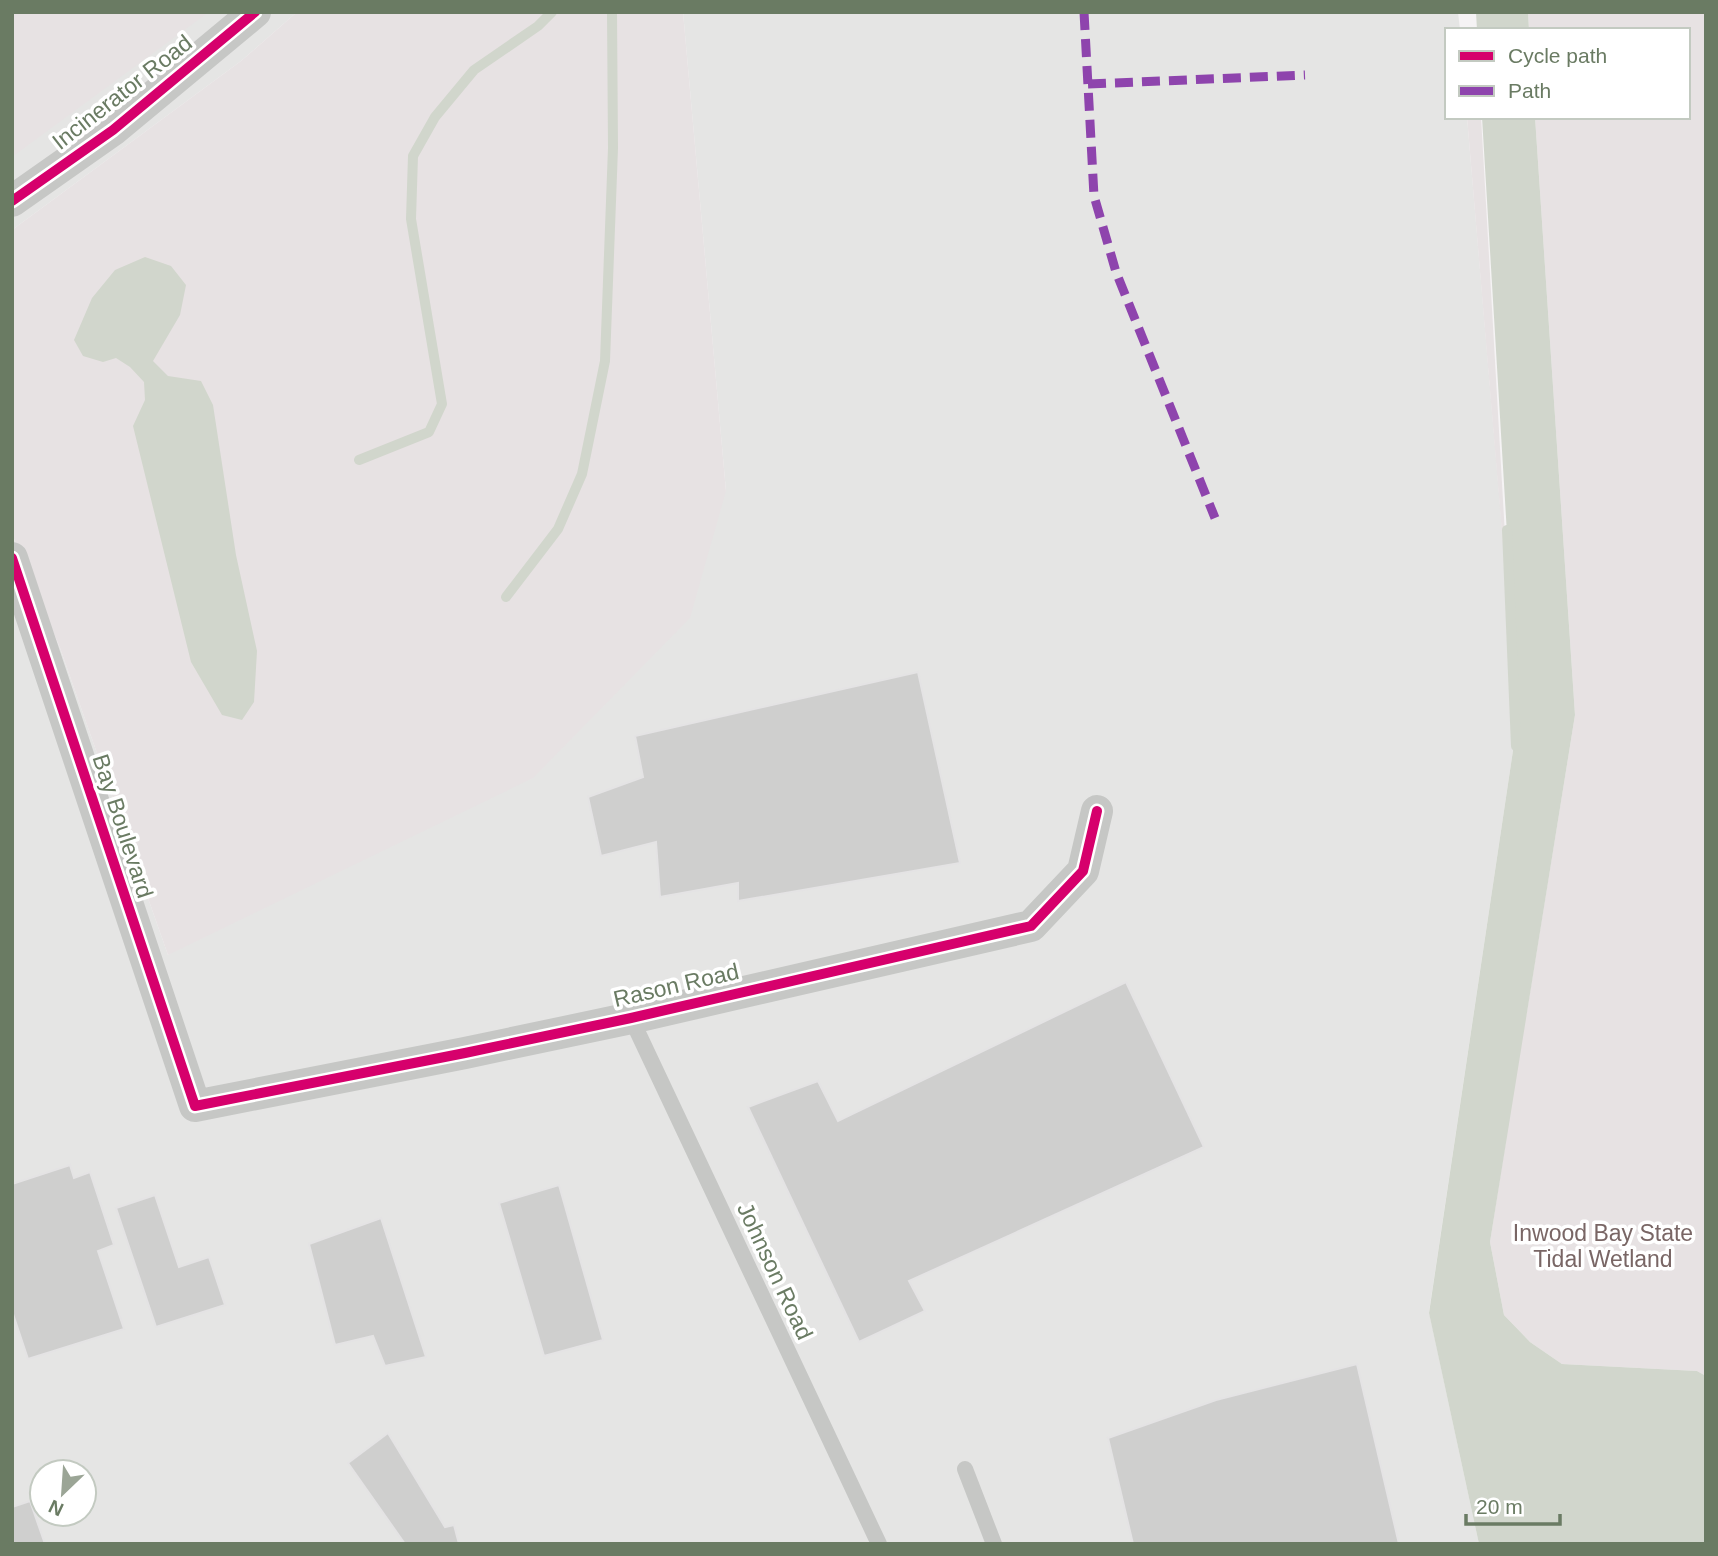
<svg xmlns="http://www.w3.org/2000/svg" width="1718" height="1556" font-family="Arial,sans-serif">
  <style>
    .built { fill: #e5e5e4; fill-rule: evenodd }
    .green { fill: #e7e2e3 }
    .water { fill: #d1d6cc }
    .lines { fill: none; stroke-linecap: round; stroke-linejoin: round }
    .stream { stroke: #d1d6cc; stroke-width: 10 }
    .building { fill: #cfcfce; stroke: #e4e3e4; stroke-width: 2 }
    .service { stroke: #c6c7c5; stroke-width: 16 }
    .minor { stroke: #c6c7c5; stroke-width: 32 }
    .quiet { stroke: #8e44ad; stroke-width: 9; stroke-dasharray: 18 9; stroke-linecap: butt }
    .cycleway-casing { stroke: #fff; stroke-width: 15 }
    .cycleway { stroke: #d6006c; stroke-width: 10 }
    .labels { text-anchor: middle; stroke-width: 7; stroke-linejoin: round; paint-order: stroke }
    .street-label { font-size: 23px; fill: #6a7b63; stroke: #fff }
    .park-label { font-size: 23px; fill: #796665; stroke: #fff }
  </style>
  <rect width="100%" height="100%" fill="#f5f3f4"/>
  <path class="built" d="M 12,12 L 297,12 L 241,61 L 12,230 Z
    M 683,12 L 1458,12 L 1460,30 L 1447,30 L 1447,117 L 1467,117 L 1518,717 L 1429,1312 L 1479,1544 L 12,1544 L 12,534 L 60,648 L 168,955 L 726,491 ZM 42,1472 L 84,1472 L 84,1514 L 42,1514 Z"/>
  <path class="green" d="M 12,12 L 209,12 L 12,157 Z
    M 297,12 L 683,12 L 726,491 L 690,618 L 533,778 L 168,955 L 60,648 L 12,534 L 12,230 L 241,61 Z
    M 1528,12 L 1706,12 L 1706,1376 L 1697,1371 L 1562,1364 L 1530,1342 L 1504,1315 L 1490,1242 L 1506,1140 L 1500,1137 L 1527,1011 L 1575,715 L 1535,117 L 1688,117 L 1688,30 L 1529,30 Z
    M 1467,117 L 1481,117 L 1511,640 Z"/>
  <path class="water" d="M 1476,12 L 1528,12 L 1529,30 L 1477,30 Z
    M 1482,117 L 1535,117 L 1575,715 L 1490,1242 L 1504,1315 L 1530,1342 L 1562,1364 L 1697,1371 L 1706,1376 L 1706,1544 L 1479,1544 L 1429,1313 L 1518,717 Z
    M 145,257 L 171,266 L 186,285 L 180,315 L 153,361 L 168,376 L 201,381 L 213,405 L 236,555 L 257,651 L 254,702 L 242,720 L 222,715 L 191,662 L 133,426 L 145,400 L 144,382 L 130,367 L 116,358 L 103,362 L 83,356 L 74,340 L 92,298 L 115,270 Z"/>
  <g class="lines">
    <path class="stream" d="M 359,460 L 429,432 L 442,404 L 411,219 L 413,156 L 435,117 L 474,70 L 538,26 L 552,12
      M 1507,530 L 1516,746
      M 506,597 L 558,529 L 582,474 L 605,361 L 613,148 L 612,12"/>
  </g>
  <path class="building" d="M 918,672 L 960,863 L 738,901 L 738,883 L 660,897 L 656,842 L 601,856 L 588,797 L 643,777 L 635,736 Z
    M 1126,982 L 1204,1147 L 909,1281 L 925,1311 L 859,1342 L 748,1107 L 818,1081 L 838,1121 Z
    M 70,1165 L 74,1178 L 90,1172 L 114,1245 L 98,1251 L 124,1329 L 28,1359 L 12,1311 L 12,1184 Z
    M 559,1185 L 603,1340 L 544,1356 L 499,1203 Z
    M 155,1195 L 179,1267 L 209,1257 L 225,1305 L 156,1327 L 116,1208 Z
    M 381,1218 L 426,1357 L 385,1366 L 373,1336 L 335,1345 L 309,1244 Z
    M 1357,1364 L 1399,1544 L 1133,1544 L 1108,1438 L 1216,1400 Z
    M 388,1433 L 445,1527 L 454,1525 L 459,1544 L 405,1544 L 348,1463 Z
    M 30,1501 L 45,1544 L 12,1544 L 12,1507 Z"/>
  <g class="lines">
    <path class="service" d="M 631,1018 L 879,1544
      M 965,1469 L 994,1544"/>
    <path class="minor" d="M 12,201 L 113,130 L 255,12
      M 12,558 L 195,1106 L 465,1053 L 631,1018 L 1031,926 L 1083,871 L 1097,811"/>
    <path class="quiet" d="M 1084,12 L 1094,196 L 1116,272 L 1215,518
      M 1088,84 L 1305,75"/>
    <defs>
      <path id="cycleway" d="M 12,201 L 113,130 L 255,12
        M 12,558 L 195,1106 L 465,1053 L 631,1018 L 1031,926 L 1083,871 L 1097,811"/>
    </defs>
    <use href="#cycleway" class="cycleway-casing"/>
    <use href="#cycleway" class="cycleway"/>
  </g>
  <g class="labels">
    <g class="street-label">
      <text transform="translate(122 92) rotate(-38)" y="8">Incinerator Road</text>
      <text transform="translate(123 826) rotate(72)" y="8">Bay Boulevard</text>
      <text transform="translate(676 985) rotate(-13)" y="8">Rason Road</text>
      <text transform="translate(775 1271) rotate(65)" y="8">Johnson Road</text>
    </g>
    <g class="park-label">
      <text x="1603" y="1241">Inwood Bay State<tspan x="1603" dy="26">Tidal Wetland</tspan></text>
    </g>
  </g>
  <rect width="1718" height="1556" fill="none" stroke="#6a7b63" stroke-width="28"/>
  <rect x="1445" y="28" width="245" height="91" fill="#ffffff" stroke="#c3cac1" stroke-width="2"/>
  <rect x="1459" y="51" width="35" height="10" fill="#d6006c" stroke="#c3cac1" stroke-width="2"/>
  <text x="1508" y="63" font-size="21" fill="#6a7b63">Cycle path</text>
  <rect x="1459" y="86" width="35" height="10" fill="#8e44ad" stroke="#c3cac1" stroke-width="2"/>
  <text x="1508" y="98" font-size="21" fill="#6a7b63">Path</text>
  <g transform="translate(63 1493) rotate(205)"><circle r="33" fill="#ffffff" stroke="#c3cac1" stroke-width="2"/>
  <path d="M0-5L12 26L0 18L-12 26Z" fill="#9ba596"/>
  <text y="-10" font-size="19" font-weight="bold" text-anchor="middle" fill="#6a7b63">N</text>
  </g>
  <path d="M1466 1514v10h94v-10" fill="none" stroke="#6a7b63" stroke-width="3.5"/>
  <text x="1476" y="1514" font-size="21" fill="#6a7b63" stroke="#ffffff" stroke-width="5" paint-order="stroke">20 m</text>
</svg>
